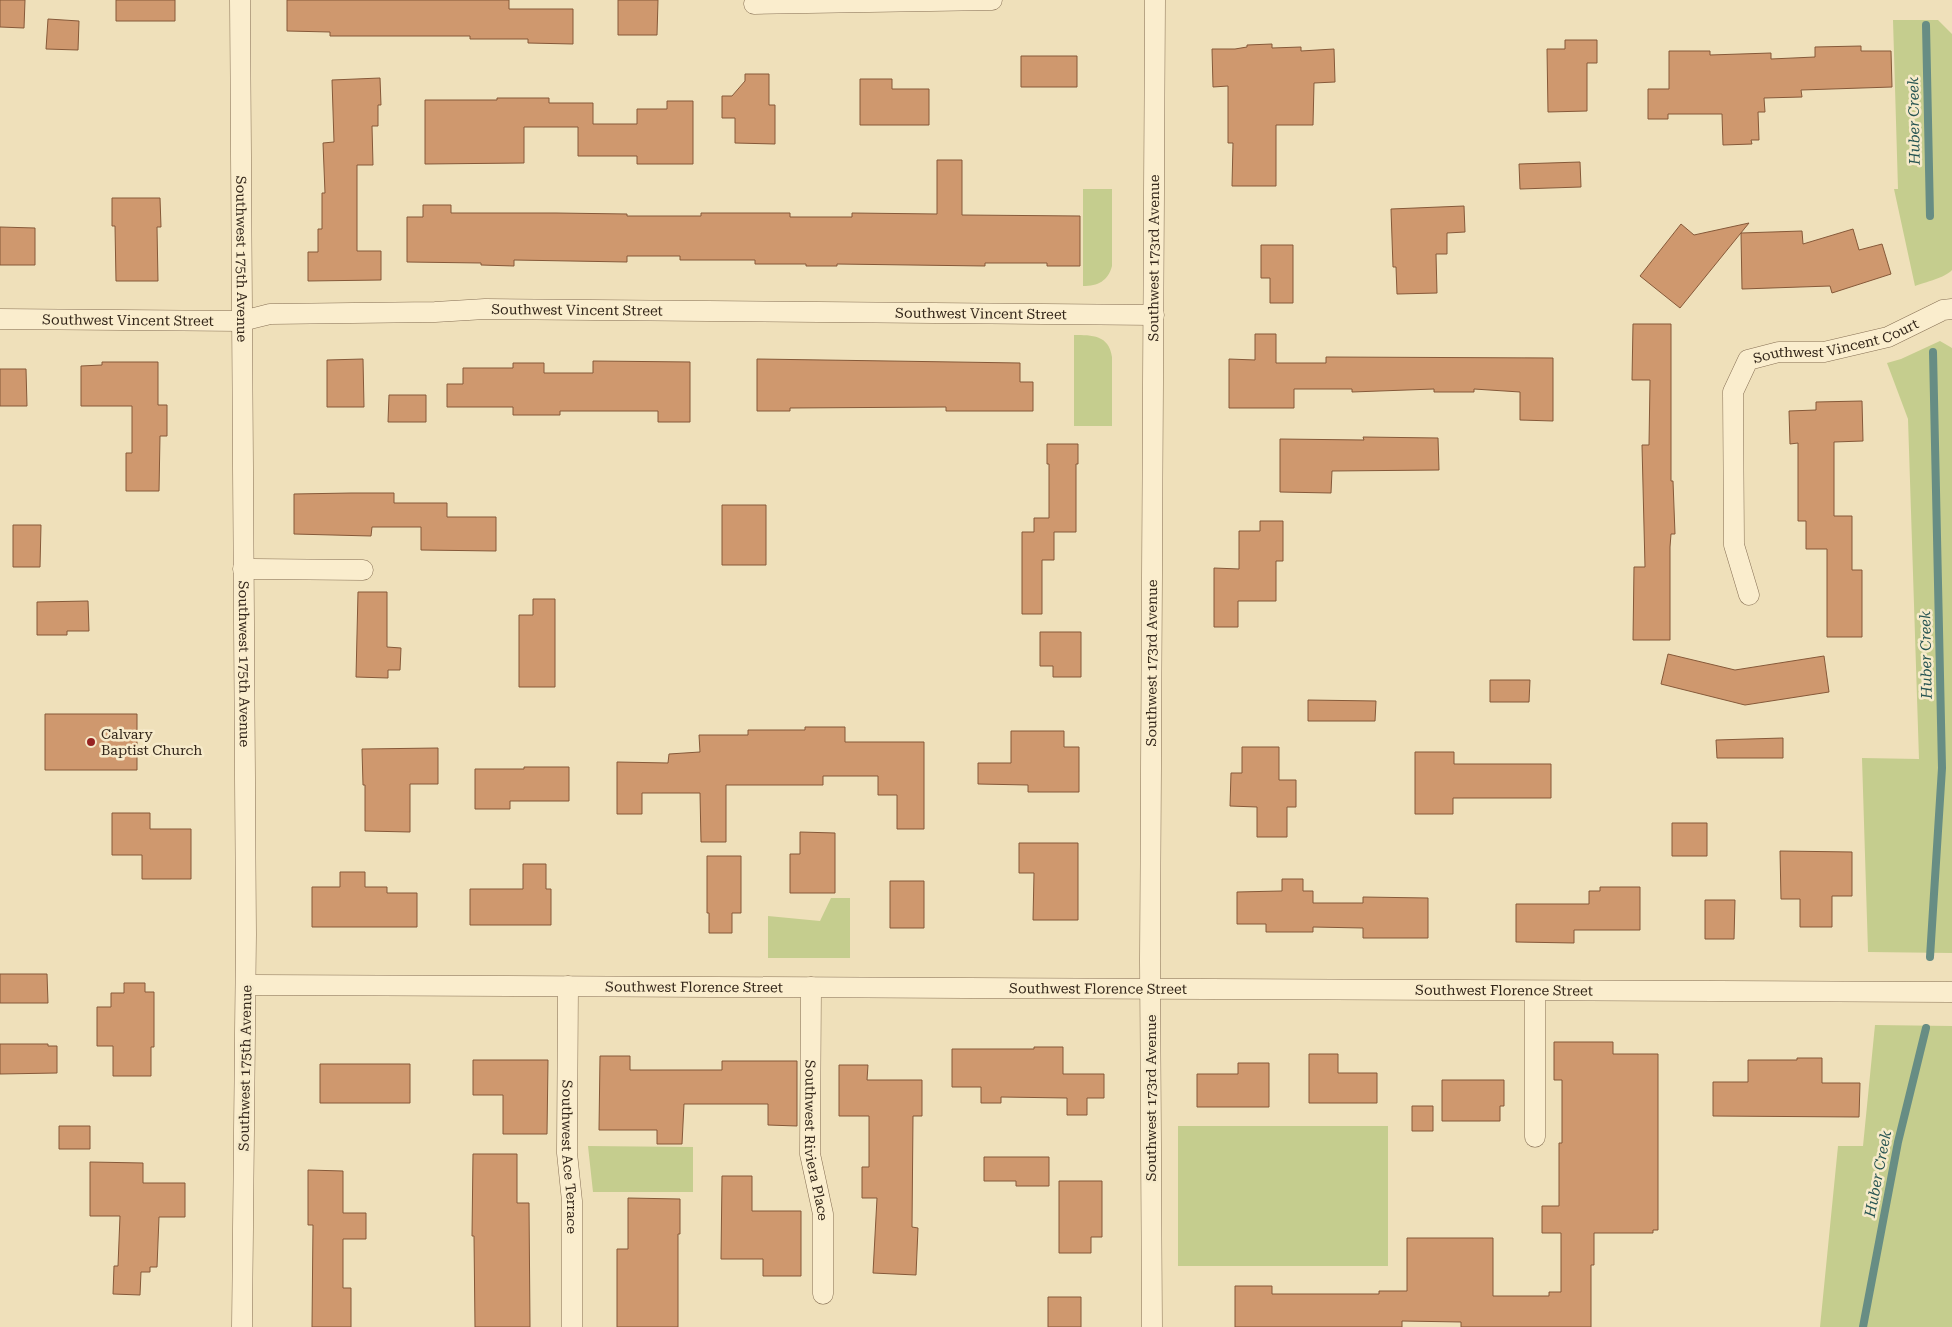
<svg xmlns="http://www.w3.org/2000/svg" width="1952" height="1327" font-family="'Roboto Serif',serif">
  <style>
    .green { fill: #c5cd8e }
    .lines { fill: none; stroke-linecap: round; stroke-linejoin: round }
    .stream { stroke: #678d84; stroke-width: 8 }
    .building { fill: #cf986e; stroke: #865939 }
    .street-casing { stroke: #866f54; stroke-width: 21 }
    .street { stroke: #faedcd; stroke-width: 20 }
    .poi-dot { fill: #972322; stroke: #f6eaca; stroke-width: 2 }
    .labels { text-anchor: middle; stroke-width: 5; stroke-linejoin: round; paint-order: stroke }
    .street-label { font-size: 14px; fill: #34271a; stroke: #f6eaca }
    .poi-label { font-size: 14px; fill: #34271a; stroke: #f6eaca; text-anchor: start }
    .water-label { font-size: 15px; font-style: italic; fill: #285553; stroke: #f6eaca }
  </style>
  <rect width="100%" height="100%" fill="#efe0ba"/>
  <path class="green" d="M 1893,20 L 1938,20 L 1952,34 L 1952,270 C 1945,278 1925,282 1915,286 L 1894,189 L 1898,189 Z
    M 1083,189 L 1112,189 L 1112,266 C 1108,281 1098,286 1083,286 Z
    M 1074,335 C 1092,335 1109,335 1112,357 L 1112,426 L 1074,426 Z
    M 1940,341 L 1952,348 L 1952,953 L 1868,952 L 1862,758 L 1919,759 L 1908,419 L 1887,363 L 1901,359 Z
    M 831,898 L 850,898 L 850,958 L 768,958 L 768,916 L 820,921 Z
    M 1875,1025 L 1952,1026 L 1952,1327 L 1820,1327 L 1838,1146 L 1863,1146 Z
    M 1178,1126 L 1388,1126 L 1388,1266 L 1178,1266 Z
    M 588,1146 L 693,1147 L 693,1192 L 593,1192 Z"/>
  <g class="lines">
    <path class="stream" d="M 1926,25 L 1930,216
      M 1930,957 L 1942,768 L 1933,352
      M 1863,1327 L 1898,1142 L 1926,1028"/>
  </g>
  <path class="building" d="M 0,0 L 25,0 L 24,28 L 0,27 Z
    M 116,0 L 175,0 L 175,21 L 116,21 Z
    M 287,0 L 509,0 L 509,9 L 573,9 L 573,44 L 528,43 L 528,39 L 470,39 L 470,36 L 330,36 L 330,32 L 287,31 Z
    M 618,0 L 658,0 L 657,35 L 618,35 Z
    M 48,19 L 79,21 L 78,50 L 46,49 Z
    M 1565,40 L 1597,40 L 1597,63 L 1587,63 L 1587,111 L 1548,112 L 1547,49 L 1565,49 Z
    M 1272,44 L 1272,48 L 1301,47 L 1301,51 L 1334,49 L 1335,82 L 1314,83 L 1313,125 L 1276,125 L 1276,186 L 1232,186 L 1233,143 L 1228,143 L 1228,86 L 1213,87 L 1212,49 L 1235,49 L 1247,47 L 1247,45 Z
    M 1861,46 L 1861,51 L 1891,51 L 1892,87 L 1801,90 L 1802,97 L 1764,98 L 1765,112 L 1758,112 L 1759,140 L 1751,140 L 1752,144 L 1723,145 L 1722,114 L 1668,114 L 1668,119 L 1648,119 L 1648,89 L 1669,89 L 1669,51 L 1710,51 L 1710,55 L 1771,53 L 1771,59 L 1815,57 L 1815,47 Z
    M 1021,56 L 1077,56 L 1077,87 L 1021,87 Z
    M 745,74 L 769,74 L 769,105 L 775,105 L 775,144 L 735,143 L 735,118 L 722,118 L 722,96 L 732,96 L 745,81 Z
    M 380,78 L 381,105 L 378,105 L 378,126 L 372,126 L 373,165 L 357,165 L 357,251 L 381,251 L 381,280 L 308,281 L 308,252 L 318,252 L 318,229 L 322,229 L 322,193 L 325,193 L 323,143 L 334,142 L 332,80 Z
    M 860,79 L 892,79 L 892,89 L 929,89 L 929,125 L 860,125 Z
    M 497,98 L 549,98 L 549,103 L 593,103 L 593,124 L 637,124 L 637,109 L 667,109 L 667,101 L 693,101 L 693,164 L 637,164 L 637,156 L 578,156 L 578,127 L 524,127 L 524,163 L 425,164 L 425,100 L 497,100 Z
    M 937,160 L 962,160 L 962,215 L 1080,216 L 1080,266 L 1047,266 L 1047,263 L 985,263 L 985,266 L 837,264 L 837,266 L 806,266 L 806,264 L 755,264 L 755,260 L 680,260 L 680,256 L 627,256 L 627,262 L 514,260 L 514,266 L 481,265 L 481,263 L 407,262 L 407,217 L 423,217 L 423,205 L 451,205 L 451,213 L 556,213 L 627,214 L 627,216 L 701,216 L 701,213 L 790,213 L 790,217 L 852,217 L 852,213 L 937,214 Z
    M 1580,162 L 1581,187 L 1520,189 L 1519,164 Z
    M 112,198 L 160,198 L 161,227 L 157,227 L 158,281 L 116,281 L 115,226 L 112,226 Z
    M 1464,206 L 1465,232 L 1447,233 L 1447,254 L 1436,254 L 1437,293 L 1397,294 L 1396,267 L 1393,267 L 1391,209 Z
    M 1749,223 L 1680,308 L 1640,276 L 1681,224 L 1694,235 Z
    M 0,227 L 35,228 L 35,265 L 0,265 Z
    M 1853,229 L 1859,250 L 1882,244 L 1891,274 L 1832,293 L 1830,286 L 1742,289 L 1741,233 L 1802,231 L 1803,244 Z
    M 1261,245 L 1293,245 L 1293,303 L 1270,303 L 1270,278 L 1261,278 Z
    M 1633,324 L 1671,324 L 1671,481 L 1673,481 L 1675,534 L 1671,534 L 1670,547 L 1670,640 L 1633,640 L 1634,567 L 1645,567 L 1642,445 L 1649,445 L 1650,380 L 1632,380 Z
    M 1255,334 L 1276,334 L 1276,363 L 1326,363 L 1326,357 L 1553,358 L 1553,421 L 1520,420 L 1520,392 L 1474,389 L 1474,392 L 1434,392 L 1434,389 L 1352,392 L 1352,389 L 1294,389 L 1294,408 L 1229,408 L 1229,359 L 1255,360 Z
    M 363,359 L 364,407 L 327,407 L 327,360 Z
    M 757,359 L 1020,363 L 1020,382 L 1033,382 L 1033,411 L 946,411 L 946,407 L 790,408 L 790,411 L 757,411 Z
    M 593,361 L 690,362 L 690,422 L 658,422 L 658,411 L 560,411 L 560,415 L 513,415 L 513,407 L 447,407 L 447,384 L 463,384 L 463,368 L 513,368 L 513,363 L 544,363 L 544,373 L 593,373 Z
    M 102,362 L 158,362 L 158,405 L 167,405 L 167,436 L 160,436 L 159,491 L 126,491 L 126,453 L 132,453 L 132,406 L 81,406 L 81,366 L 102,365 Z
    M 0,369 L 26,369 L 27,406 L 0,406 Z
    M 389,395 L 426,395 L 426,422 L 388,422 Z
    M 1862,401 L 1863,441 L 1834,442 L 1834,516 L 1852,516 L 1852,570 L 1862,570 L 1862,637 L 1827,637 L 1827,549 L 1806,549 L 1806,521 L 1798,521 L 1798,443 L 1790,444 L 1789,411 L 1816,410 L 1816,402 Z
    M 1363,437 L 1438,438 L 1439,470 L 1332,471 L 1331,493 L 1280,492 L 1280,439 L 1364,440 Z
    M 1047,444 L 1078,444 L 1078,464 L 1076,464 L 1076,532 L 1054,532 L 1054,560 L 1042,560 L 1042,614 L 1022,614 L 1022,532 L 1034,532 L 1034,518 L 1049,518 L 1049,464 L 1047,464 Z
    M 351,493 L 394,493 L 394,503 L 447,503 L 447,517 L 496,517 L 496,551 L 421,550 L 421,527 L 372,527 L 371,536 L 294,534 L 294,494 Z
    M 722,505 L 766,505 L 766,565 L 722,565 Z
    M 1260,521 L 1283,521 L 1283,561 L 1276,561 L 1276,601 L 1238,601 L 1238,627 L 1214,627 L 1214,568 L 1239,569 L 1239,531 L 1260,531 Z
    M 13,525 L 41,525 L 40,567 L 13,567 Z
    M 358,592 L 387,592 L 387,647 L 401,648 L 400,670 L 388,670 L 388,678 L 356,677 Z
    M 533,599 L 555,599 L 555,687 L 519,687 L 519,615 L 533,615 Z
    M 88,601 L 89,631 L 67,631 L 67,635 L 37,635 L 37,602 Z
    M 1040,632 L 1081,632 L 1081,677 L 1053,677 L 1053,666 L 1040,666 Z
    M 1668,654 L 1735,670 L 1824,656 L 1829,692 L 1745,705 L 1661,684 Z
    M 1490,680 L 1530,680 L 1529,702 L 1490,702 Z
    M 1308,700 L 1376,701 L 1375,721 L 1308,721 Z
    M 45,714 L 137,714 L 137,770 L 45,770 Z
    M 805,727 L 845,727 L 845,742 L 924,742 L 924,829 L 897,829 L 897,795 L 878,795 L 878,776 L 823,776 L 823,785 L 726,785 L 726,842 L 701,842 L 700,793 L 642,793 L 642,814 L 617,814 L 617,762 L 668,763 L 669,754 L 700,752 L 699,735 L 748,735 L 748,730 L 805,730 Z
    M 1011,731 L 1064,731 L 1064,747 L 1079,747 L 1079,792 L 1028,792 L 1028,785 L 978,784 L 978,763 L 1011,763 Z
    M 1783,738 L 1783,758 L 1717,758 L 1716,740 Z
    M 1242,747 L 1279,747 L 1279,780 L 1296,780 L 1296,807 L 1287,807 L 1287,837 L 1257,837 L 1257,807 L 1230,806 L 1231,773 L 1242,773 Z
    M 438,748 L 438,784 L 410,784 L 410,832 L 365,831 L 365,785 L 363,785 L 362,749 Z
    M 1415,752 L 1454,752 L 1454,764 L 1551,764 L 1551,798 L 1453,798 L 1453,814 L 1415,814 Z
    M 524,767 L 569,767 L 569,801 L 510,801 L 510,809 L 475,809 L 475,769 L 524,769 Z
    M 112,813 L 150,813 L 150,829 L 191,829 L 191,879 L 142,879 L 142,855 L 112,855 Z
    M 1672,823 L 1707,823 L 1707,856 L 1672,856 Z
    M 800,832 L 835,833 L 835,893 L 790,893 L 790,854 L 800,854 Z
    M 1019,843 L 1078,843 L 1078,920 L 1033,920 L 1034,873 L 1019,873 Z
    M 1780,851 L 1852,852 L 1852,896 L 1832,896 L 1832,927 L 1800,927 L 1800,899 L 1781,899 Z
    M 707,856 L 741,856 L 741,913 L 732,913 L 732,933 L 709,933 L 709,913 L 707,913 Z
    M 523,864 L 546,864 L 546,889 L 551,889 L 551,925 L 470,925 L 470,889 L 523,889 Z
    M 340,872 L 365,872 L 365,887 L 387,887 L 387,893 L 417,893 L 417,927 L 312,927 L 312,887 L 340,887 Z
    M 1282,879 L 1303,879 L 1303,891 L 1313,891 L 1313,903 L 1363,903 L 1363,897 L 1428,898 L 1428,938 L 1363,938 L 1363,928 L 1313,927 L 1313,932 L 1266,932 L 1266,924 L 1237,924 L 1237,892 L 1282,891 Z
    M 890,881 L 924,881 L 924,928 L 890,928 Z
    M 1600,887 L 1640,887 L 1640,930 L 1574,930 L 1574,943 L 1516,942 L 1516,904 L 1589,904 L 1589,891 L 1600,891 Z
    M 1705,900 L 1735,900 L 1734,939 L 1705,939 Z
    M 0,974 L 47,974 L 48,1003 L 0,1003 Z
    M 124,983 L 145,983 L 145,992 L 154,992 L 154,1047 L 151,1047 L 151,1076 L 113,1076 L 113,1046 L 97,1046 L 97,1007 L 111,1007 L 111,993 L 124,993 Z
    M 1554,1042 L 1613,1042 L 1613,1054 L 1658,1054 L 1658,1230 L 1653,1230 L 1653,1233 L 1594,1233 L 1594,1265 L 1591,1265 L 1591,1327 L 1461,1327 L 1461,1322 L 1402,1321 L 1402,1327 L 1235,1327 L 1235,1286 L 1272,1286 L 1272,1294 L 1379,1294 L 1379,1291 L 1407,1291 L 1407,1238 L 1493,1238 L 1493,1296 L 1549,1296 L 1549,1292 L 1561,1292 L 1561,1233 L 1542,1233 L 1542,1206 L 1559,1206 L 1559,1143 L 1562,1143 L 1562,1080 L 1554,1080 Z
    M 0,1044 L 48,1044 L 48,1046 L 57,1046 L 57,1073 L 0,1074 Z
    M 1034,1047 L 1063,1047 L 1063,1074 L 1104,1074 L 1104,1098 L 1087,1098 L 1087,1115 L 1067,1115 L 1067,1098 L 1001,1097 L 1001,1103 L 981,1103 L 981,1087 L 952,1087 L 952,1049 L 1034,1049 Z
    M 1309,1054 L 1338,1054 L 1338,1073 L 1377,1073 L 1377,1103 L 1309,1103 Z
    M 600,1056 L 630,1056 L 630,1070 L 722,1070 L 722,1061 L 797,1061 L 797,1126 L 768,1125 L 768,1104 L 684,1104 L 682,1144 L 657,1144 L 657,1130 L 599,1130 Z
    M 1797,1058 L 1822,1058 L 1822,1083 L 1860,1083 L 1859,1117 L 1713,1116 L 1713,1082 L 1748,1082 L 1748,1060 L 1797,1060 Z
    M 473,1060 L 548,1060 L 547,1134 L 503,1134 L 503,1095 L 473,1095 Z
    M 1238,1063 L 1269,1063 L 1269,1107 L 1197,1107 L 1197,1074 L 1238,1074 Z
    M 320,1064 L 410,1064 L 410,1103 L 320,1103 Z
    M 839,1065 L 868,1065 L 867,1080 L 922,1080 L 922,1116 L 913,1116 L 912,1227 L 918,1228 L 916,1275 L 873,1273 L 877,1198 L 862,1198 L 862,1167 L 869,1167 L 869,1116 L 839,1116 Z
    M 1442,1080 L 1504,1080 L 1504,1106 L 1500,1106 L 1500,1121 L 1442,1121 Z
    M 1412,1106 L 1433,1106 L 1433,1131 L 1412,1131 Z
    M 59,1126 L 90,1126 L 90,1149 L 59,1149 Z
    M 473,1154 L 517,1154 L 517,1203 L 529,1203 L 530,1327 L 475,1327 L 474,1236 L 472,1236 Z
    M 984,1157 L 1049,1157 L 1049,1186 L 1016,1186 L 1016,1181 L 984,1181 Z
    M 90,1162 L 143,1163 L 143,1183 L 185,1183 L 185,1217 L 159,1217 L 157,1267 L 150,1267 L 150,1272 L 141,1272 L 140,1295 L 113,1294 L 114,1266 L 118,1266 L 120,1216 L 90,1216 Z
    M 308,1170 L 343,1171 L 343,1213 L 366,1213 L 366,1239 L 343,1239 L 343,1288 L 351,1288 L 351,1327 L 312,1327 L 313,1225 L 308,1225 Z
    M 722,1176 L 752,1176 L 752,1211 L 801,1211 L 801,1276 L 763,1276 L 763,1259 L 721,1259 Z
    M 1059,1181 L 1102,1181 L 1102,1237 L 1091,1237 L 1091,1253 L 1059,1253 Z
    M 628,1198 L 680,1199 L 680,1234 L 678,1234 L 678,1327 L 617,1327 L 617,1249 L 628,1249 Z
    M 1048,1297 L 1081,1297 L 1081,1327 L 1048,1327 Z"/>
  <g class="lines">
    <defs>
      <g id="street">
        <path id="s1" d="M 240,0 L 246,934 L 242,1327"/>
        <path d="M 754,4 L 992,0"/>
        <path id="s2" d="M 0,319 L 242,321 L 270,314 L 435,312 L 485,309 L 1154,315"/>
        <path d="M 243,569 L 363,570"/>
        <path id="s3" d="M 1749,595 L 1734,545 L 1733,392 L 1748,360 L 1779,352 L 1824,352 L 1888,337 L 1943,310 L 1952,309"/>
        <path id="s4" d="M 246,985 L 1952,992"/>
        <path id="s5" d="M 568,986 L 567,1153 L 572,1201 L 572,1327"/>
        <path id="s6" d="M 811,987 L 810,1154 L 823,1214 L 823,1294"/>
        <path d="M 1535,991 L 1535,1137"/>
        <path id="s7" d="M 1152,1327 L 1150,961 L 1155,0"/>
      </g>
    </defs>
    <use href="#street" class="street-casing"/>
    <use href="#street" class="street"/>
  </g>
  <circle class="poi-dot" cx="91" cy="742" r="5"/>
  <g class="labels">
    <g class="street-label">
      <text dy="5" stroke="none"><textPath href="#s1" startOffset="259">Southwest 175th Avenue</textPath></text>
      <text dy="5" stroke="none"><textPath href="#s7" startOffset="1069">Southwest 173rd Avenue</textPath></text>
      <text dy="5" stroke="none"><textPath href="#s2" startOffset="578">Southwest Vincent Street</textPath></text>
      <text dy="5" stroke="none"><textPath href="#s2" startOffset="982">Southwest Vincent Street</textPath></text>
      <text dy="5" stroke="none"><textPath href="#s2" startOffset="128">Southwest Vincent Street</textPath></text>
      <text dy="5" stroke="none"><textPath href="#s3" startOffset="331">Southwest Vincent Court</textPath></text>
      <text dy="5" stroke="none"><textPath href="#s7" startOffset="664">Southwest 173rd Avenue</textPath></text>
      <text dy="5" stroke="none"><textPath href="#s1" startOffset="664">Southwest 175th Avenue</textPath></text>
      <text dy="5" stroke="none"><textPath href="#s4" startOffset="448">Southwest Florence Street</textPath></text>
      <text dy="5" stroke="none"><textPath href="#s4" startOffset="852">Southwest Florence Street</textPath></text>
      <text dy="5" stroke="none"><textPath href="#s4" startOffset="1258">Southwest Florence Street</textPath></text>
      <text transform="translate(245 1068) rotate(-89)" y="5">Southwest 175th Avenue</text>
      <text transform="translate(1151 1098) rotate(-90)" y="5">Southwest 173rd Avenue</text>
      <text dy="5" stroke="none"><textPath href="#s6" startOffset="154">Southwest Riviera Place</textPath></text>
      <text dy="5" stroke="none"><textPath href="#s5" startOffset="171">Southwest Ace Terrace</textPath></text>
    </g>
    <g class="poi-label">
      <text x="101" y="739">Calvary<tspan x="101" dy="16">Baptist Church</tspan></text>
    </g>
    <g class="water-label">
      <text transform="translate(1914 121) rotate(-91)" y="5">Huber Creek</text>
      <text transform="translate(1926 655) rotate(-91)" y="5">Huber Creek</text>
      <text transform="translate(1878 1174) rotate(-79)" y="5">Huber Creek</text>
    </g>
  </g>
</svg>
